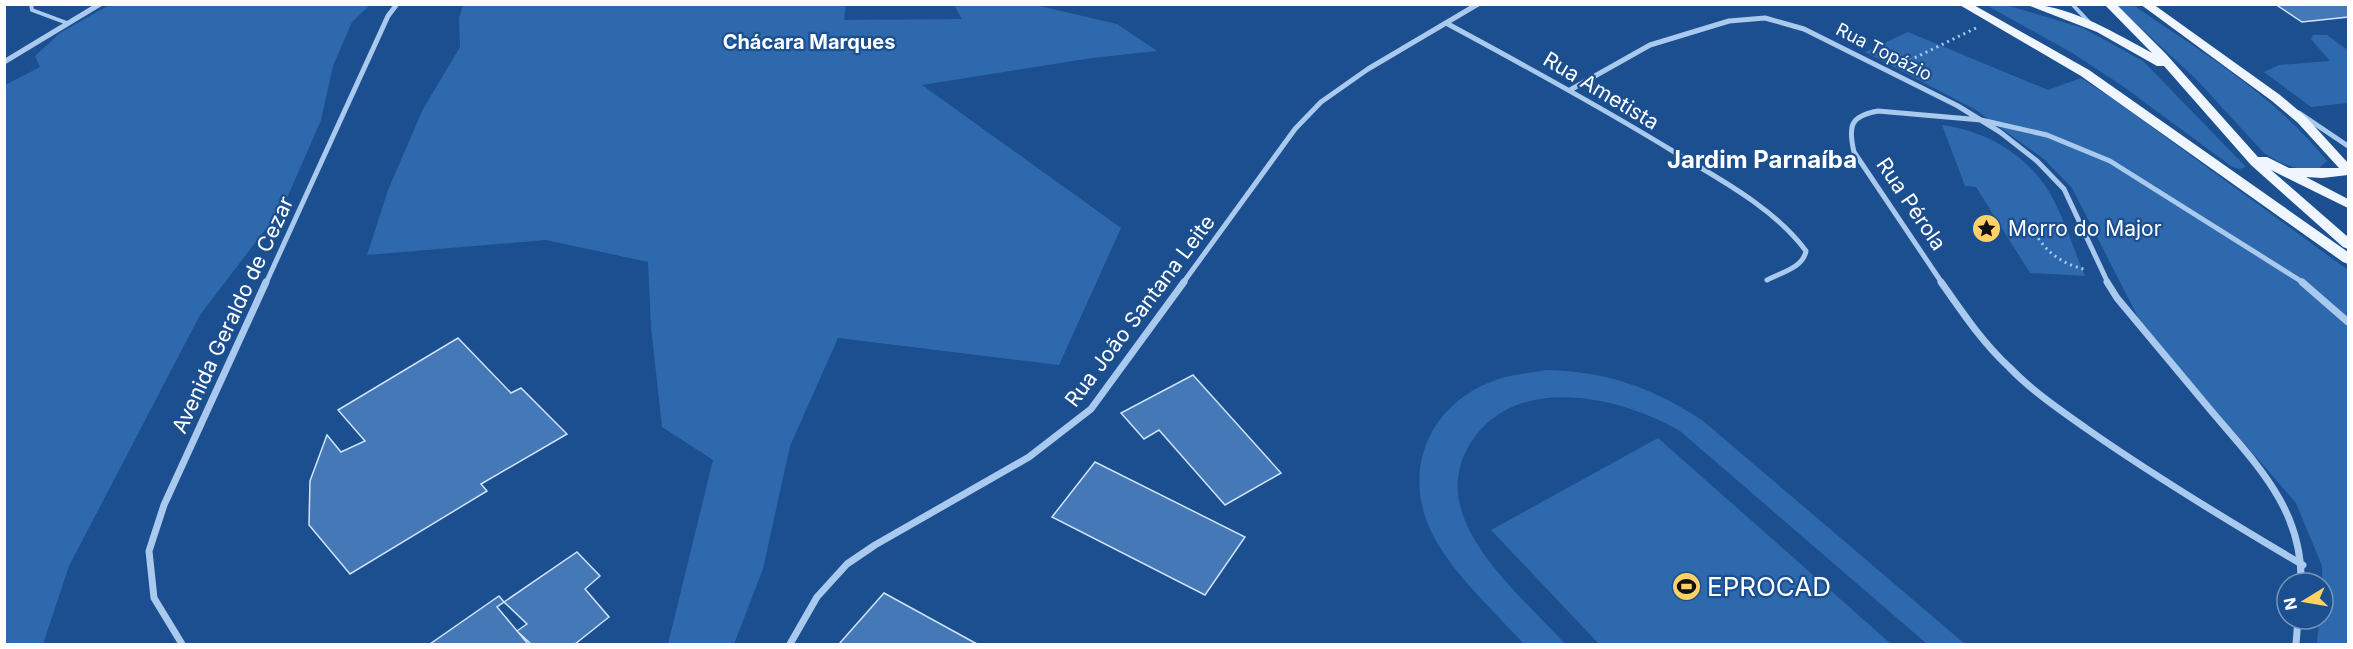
<svg xmlns="http://www.w3.org/2000/svg" width="2353" height="649" font-family="Inter,sans-serif">
  <style>
    .green { fill: #2e69ad }
    .building { fill: #4478b7; stroke: #cfe3fa; stroke-width: 1.5 }
    .lines { fill: none; stroke-linecap: round; stroke-linejoin: round }
    .path { stroke: #a9c9ee; stroke-width: 3; stroke-dasharray: 2 4; stroke-linecap: butt }
    .service { stroke: #a9c9ee; stroke-width: 4 }
    .minor-far1 { stroke: #a9c9ee; stroke-width: 5 }
    .minor { stroke: #a9c9ee; stroke-width: 7 }
    .primary { fill: #f0f6ff; fill-rule: evenodd }
    .labels { text-anchor: middle; stroke-width: 4.5; stroke-linejoin: round; paint-order: stroke }
    .far-street-label { font-size: 18px; fill: #fff; stroke: #1b4f8f }
    .far-quarter-label { font-size: 20px; font-weight: bold; fill: #fff; stroke: #1b4f8f }
    .street-label { font-size: 21px; fill: #fff; stroke: #1b4f8f }
    .poi-label { font-size: 21px; fill: #fff; stroke: #1b4f8f; text-anchor: start }
    .quarter-label { font-size: 24px; font-weight: bold; fill: #fff; stroke: #1b4f8f }
    .near-poi-label { font-size: 26px; fill: #fff; stroke: #1b4f8f; text-anchor: start }
  </style>
  <rect width="100%" height="100%" fill="#1b4f8f"/>
  <path class="green" d="M 111,4 L 370,5 L 352,22 L 333,66 L 321,120 L 284,205 L 200,315 L 69,566 L 43,644 L 5,644 L 5,85 L 40,67 L 35,56 L 60,33 Z
    M 463,5 L 846,5 L 844,20 L 962,19 L 954,5 L 1035,5 L 1117,24 L 1157,51 L 1092,58 L 922,85 L 1121,228 L 1059,365 L 838,338 L 790,446 L 763,569 L 734,644 L 668,644 L 713,460 L 662,427 L 651,327 L 648,262 L 546,240 L 367,255 L 388,190 L 423,109 L 460,47 L 459,18 Z
    M 1986,5 L 2006,5 L 2083,28 L 2143,61 L 2246,167 L 2239,169 L 2231,166 L 2124,87 L 2074,54 Z
    M 2116,5 L 2133,5 C 2201,52 2275,95 2327,161 L 2319,168 L 2299,169 L 2281,163 L 2264,153 L 2196,79 Z
    M 1908,32 L 2048,90 L 2081,78 L 2116,101 L 2348,270 L 2348,644 L 2317,644 L 2319,619 L 2323,619 L 2322,566 L 2296,503 L 2143,327 L 2072,188 L 2045,160 L 1976,110 L 1865,52 Z
    M 2313,35 L 2327,35 L 2348,50 L 2348,103 L 2311,107 L 2264,72 L 2279,65 L 2330,61 L 2311,39 Z
    M 1942,125 C 1982,130 2023,152 2046,187 C 2061,209 2074,250 2085,276 L 2030,273 L 1976,187 L 1965,186 Z
    M 1547,370 C 1608,372 1651,387 1702,420 L 1965,644 L 1927,644 L 1680,431 C 1620,396 1514,372 1470,444 C 1458,463 1454,487 1461,509 C 1475,559 1531,606 1565,644 L 1524,644 C 1494,611 1457,578 1435,539 C 1401,478 1424,410 1488,383 C 1507,375 1527,373 1547,370 Z
    M 1658,438 L 1891,644 L 1599,644 L 1491,530 Z"/>
  <path class="building" d="M 2275,4 L 2348,4 L 2348,17 L 2302,22 Z
    M 458,338 L 511,393 L 521,388 L 567,434 L 481,484 L 487,491 L 350,574 L 309,525 L 310,481 L 327,435 L 341,452 L 365,441 L 338,410 Z
    M 1193,375 L 1281,473 L 1225,505 L 1159,430 L 1144,439 L 1121,413 Z
    M 1095,462 L 1245,537 L 1205,595 L 1052,517 Z
    M 577,552 L 600,576 L 585,589 L 609,617 L 575,644 L 531,644 L 517,631 L 527,624 L 504,602 Z
    M 884,593 L 977,644 L 839,644 Z
    M 499,596 L 504,602 L 497,607 L 528,644 L 430,644 Z"/>
  <g class="lines">
    <path class="path" d="M 1904,63 L 1976,28
      M 2032,228 C 2046,253 2060,263 2087,270"/>
    <path class="service" d="M 31,4 L 32,10 L 67,23
      M 2072,4 L 2089,22"/>
    <path class="minor-far1" d="M 1446,23 C 1524,65 1601,107 1676,153 C 1721,180 1774,208 1806,251 C 1803,268 1780,273 1767,280
      M 4,62 L 100,4
      M 1570,90 L 1650,45 L 1729,21 L 1765,18 L 1804,29 L 1958,106 L 2000,132 L 2037,161 L 2064,189 L 2108,283
      M 2299,113 L 2348,146
      M 266,283 L 388,16 L 397,4
      M 1183,283 L 1295,129 L 1321,102 L 1368,69 L 1478,4
      M 1942,283 L 1854,152 C 1848,126 1850,116 1878,111 L 1981,120 L 2047,135 L 2110,161 L 2304,283"/>
    <path class="minor" d="M 1941,282 C 1962,312 1982,342 2009,367 C 2032,391 2060,410 2087,429 C 2157,478 2230,522 2303,565
      M 2107,282 L 2117,298 C 2147,334 2177,370 2208,407 C 2253,461 2303,507 2301,583
      M 2302,282 L 2348,322
      M 182,644 L 154,598 L 149,551 L 164,505 L 266,282
      M 790,644 L 817,597 L 847,564 L 875,545 L 1029,457 L 1091,409 L 1184,282
      M 2296,644 L 2298,619"/>
    <path class="primary" d="M 1958,4 L 1972,4 L 2089,70 L 2348,252 L 2348,264 L 2343,262 L 2081,76 Z
      M 2025,4 C 2068,4 2115,33 2152,53 L 2104,4 L 2116,4 L 2166,54 L 2258,157 L 2267,157 L 2289,168 L 2339,168 L 2298,123 L 2272,101 L 2140,4 L 2153,4 L 2280,95 L 2306,117 L 2348,163 L 2348,175 L 2322,178 L 2306,177 L 2348,199 L 2348,208 L 2271,170 L 2348,237 L 2348,249 L 2343,247 L 2251,165 L 2164,66 L 2157,66 L 2097,32 Z"/>
  </g>
  <defs>
    <symbol id="sight-disc" viewBox="-11 -11 22 22"><circle r="9.5" fill="#ffd166" stroke="#1b4f8f"/><path d="M0-6L1.8-2.2L6-1.7L2.9 1.2L3.7 5.4L0 3.3L-3.7 5.4L-2.9 1.2L-6-1.7L-1.8-2.2Z" fill="#111"/></symbol>
    <symbol id="stadium-disc" viewBox="-11 -11 22 22"><circle r="9.5" fill="#ffd166" stroke="#1b4f8f"/><path d="M0-5a6.5 5 0 1 0 0 10a6.5 5 0 1 0 0-10ZM-3.5-1.8h7v3.6h-7Z" fill="#111"/></symbol>
  </defs>
  <g fill-rule="evenodd">
    <use href="#sight-disc" x="1970" y="212" width="33" height="33"/>
    <use href="#stadium-disc" x="1670" y="570" width="33" height="33"/>
  </g>
  <g class="labels">
    <g class="far-street-label">
      <text transform="translate(1884 52) rotate(27)" y="6">Rua Topázio</text>
    </g>
    <g class="far-quarter-label">
      <text x="809" y="49">Chácara Marques</text>
    </g>
    <g class="street-label">
      <text transform="translate(1601 91) rotate(31)" y="7">Rua Ametista</text>
      <text transform="translate(1911 204) rotate(56)" y="7">Rua Pérola</text>
      <text transform="translate(1140 311) rotate(-53)" y="7">Rua João Santana Leite</text>
      <text transform="translate(233 315) rotate(-65)" y="7">Avenida Geraldo de Cezar</text>
    </g>
    <g class="poi-label">
      <text x="2008" y="236">Morro do Major</text>
    </g>
    <g class="quarter-label">
      <text x="1762" y="168">Jardim Parnaíba</text>
    </g>
    <g class="near-poi-label">
      <text x="1707" y="596">EPROCAD</text>
    </g>
  </g>
  <rect width="2353" height="649" fill="none" stroke="#ffffff" stroke-width="12"/>
  <g transform="translate(2305 601) rotate(259)"><circle r="28" fill="#1b4f8f" stroke="#7695bc" stroke-width="1.5"/>
  <path d="M0-4.5L10 22L0 15L-10 22Z" fill="#ffd166"/>
  <text y="-9" font-size="16" font-weight="bold" text-anchor="middle" fill="#ffffff">N</text>
  </g>
</svg>
